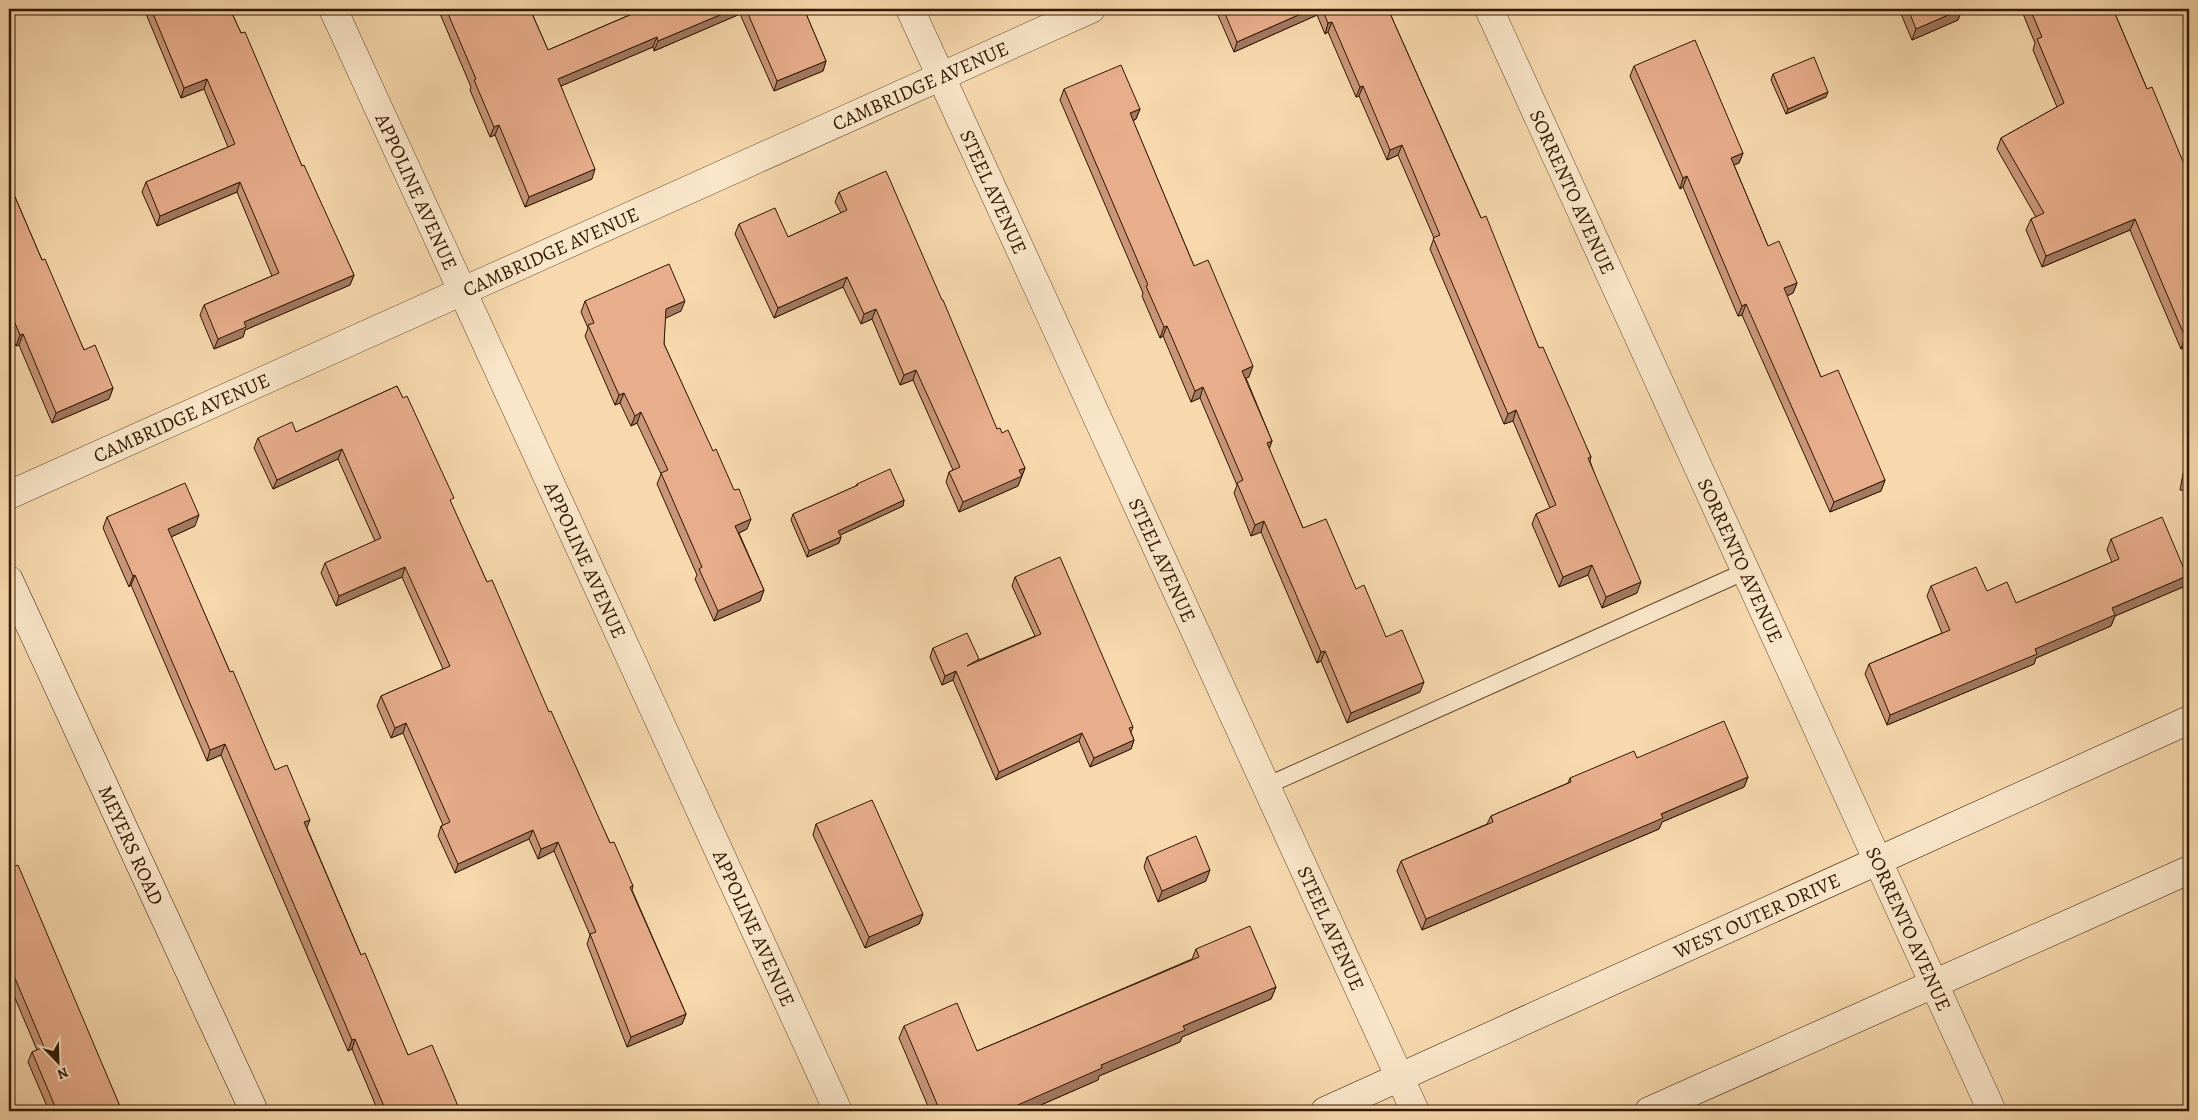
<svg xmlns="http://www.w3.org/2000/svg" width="2198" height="1120" font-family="Alegreya,serif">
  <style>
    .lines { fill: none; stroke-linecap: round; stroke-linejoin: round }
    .lane-casing { stroke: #62482b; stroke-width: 18 }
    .street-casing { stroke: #62482b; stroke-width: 29 }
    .secondary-casing { stroke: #301700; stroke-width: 29 }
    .lane { stroke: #fae6ca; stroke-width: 16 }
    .street { stroke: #fae6ca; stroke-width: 28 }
    .secondary { stroke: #fae6ca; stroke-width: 28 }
    .wall { fill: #c89578; stroke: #301700 }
    .shaded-wall { fill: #a27961; stroke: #301700 }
    .building { fill: #e8ad8b; stroke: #301700 }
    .labels { text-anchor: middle; stroke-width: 5; stroke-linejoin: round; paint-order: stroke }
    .street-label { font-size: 20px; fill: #301700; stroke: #fae6ca }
  </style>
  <rect width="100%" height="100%" fill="#f7d9ad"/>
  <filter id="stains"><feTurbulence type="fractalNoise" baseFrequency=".004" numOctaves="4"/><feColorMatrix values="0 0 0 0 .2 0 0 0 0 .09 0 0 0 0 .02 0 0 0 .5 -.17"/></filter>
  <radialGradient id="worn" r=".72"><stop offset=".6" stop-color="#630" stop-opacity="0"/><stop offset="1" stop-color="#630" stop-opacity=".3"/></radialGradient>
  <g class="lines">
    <defs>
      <path id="lane" d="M 1266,786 L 1746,571"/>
      <g id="street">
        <path id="s1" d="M 333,9 L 838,1111"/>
        <path id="s2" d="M 910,9 L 1415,1111"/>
        <path id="s3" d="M 1489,9 L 1992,1111"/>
        <path id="s4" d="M 9,495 L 1091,9"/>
      </g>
      <g id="secondary">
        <path id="s5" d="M 9,580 L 254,1111"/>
        <path id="s6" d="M 1325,1111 L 2189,720"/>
        <path d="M 1649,1111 L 2189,870"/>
      </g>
    </defs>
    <use href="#lane" class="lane-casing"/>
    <use href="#street" class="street-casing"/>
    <use href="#secondary" class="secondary-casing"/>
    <use href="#lane" class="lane"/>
    <use href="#street" class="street"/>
    <use href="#secondary" class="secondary"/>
  </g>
  <path class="wall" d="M 144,9 L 230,9 L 302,166 L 354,275 L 350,285 L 245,330 L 243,337 L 214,349 L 200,315 L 204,305 L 272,276 L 237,192 L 157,226 L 142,192 L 146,182 L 228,147 L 204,89 L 181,98 Z
    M 438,9 L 530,9 L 548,50 L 641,10 L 642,9 L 804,9 L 826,61 L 823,71 L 774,91 L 740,14 L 654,51 L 653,47 L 561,86 L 592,179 L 525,207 L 495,135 L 490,137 L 470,90 L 471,87 Z
    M 1218,9 L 1388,9 L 1539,348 L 1591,457 L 1590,461 L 1637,593 L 1602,608 L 1588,575 L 1559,587 L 1532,524 L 1536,514 L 1550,508 L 1513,421 L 1504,424 L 1430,249 L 1434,238 L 1398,155 L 1387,160 L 1359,96 L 1356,97 L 1328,32 L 1325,34 L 1317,15 L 1234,52 L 1217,13 Z
    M 1899,9 L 1962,9 L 1958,20 L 1912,40 Z
    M 2021,9 L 2113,9 L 2147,89 L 2189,176 L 2189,345 L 2181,349 L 2130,230 L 2042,267 L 2026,230 L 2031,219 L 2036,217 L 1997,149 L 2001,138 L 2057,107 L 2033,50 L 2035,43 Z
    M 1634,66 L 1743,153 L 1739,163 L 1734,165 L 1768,246 L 1797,283 L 1793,293 L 1787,296 L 1821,377 L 1885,480 L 1881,491 L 1830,512 L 1742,315 L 1738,316 L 1683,187 L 1680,189 L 1630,76 Z
    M 1773,74 L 1826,97 L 1786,114 L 1771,80 Z
    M 1064,89 L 1140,109 L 1136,119 L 1133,121 L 1194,266 L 1249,377 L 1246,378 L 1272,441 L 1269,449 L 1303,528 L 1356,589 L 1420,692 L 1347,723 L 1321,661 L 1317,663 L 1261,532 L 1251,536 L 1234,493 L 1237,485 L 1200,398 L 1191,402 L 1163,336 L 1160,338 L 1142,296 L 1143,293 L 1060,100 Z
    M 9,183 L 42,260 L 84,350 L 113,388 L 109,399 L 52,423 L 19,345 L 16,346 L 9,328 Z
    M 839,192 L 997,429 L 1002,433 L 1025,468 L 1018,486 L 959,512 L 946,482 L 949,472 L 953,470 L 913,380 L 900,385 L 872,319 L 861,324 L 843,287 L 774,318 L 735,234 L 739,224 L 788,237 L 841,213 L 835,202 Z
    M 585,301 L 681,311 L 665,318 L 664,344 L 747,529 L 739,533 L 764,590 L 760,601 L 714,621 L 695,579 L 697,575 L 657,484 L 661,474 L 637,423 L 631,426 L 620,403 L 615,405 L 585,336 L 588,328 L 581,312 Z
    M 397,386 L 487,582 L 610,843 L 633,886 L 632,890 L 686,1014 L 682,1024 L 627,1047 L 587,944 L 590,935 L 554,851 L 538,859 L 529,839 L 455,873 L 438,836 L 441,826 L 443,825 L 403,733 L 391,738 L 377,706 L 381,696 L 443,669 L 402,577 L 336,606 L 321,573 L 325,563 L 375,541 L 338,459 L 273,489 L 254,448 L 258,438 L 296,432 Z
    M 2189,440 L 2189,491 L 2180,490 Z
    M 857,484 L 904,500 L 903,506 L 840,535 L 841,537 L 839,543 L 807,557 L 791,520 L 793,514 L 856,486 Z
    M 107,517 L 195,526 L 171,537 L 230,672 L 275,770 L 307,828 L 361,955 L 408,1055 L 458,1106 L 456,1111 L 378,1111 L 352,1049 L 348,1051 L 221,755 L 207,761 L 131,585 L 129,587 L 103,528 Z
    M 2111,539 L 2183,587 L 2115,616 L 2111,626 L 2036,658 L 2034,664 L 1887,725 L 1865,674 L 1869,664 L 1942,633 L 1927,596 L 1931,586 L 1987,591 L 2016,603 L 2112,562 L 2107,550 Z
    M 1015,577 L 1133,727 L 1131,732 L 1134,740 L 1131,749 L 1090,767 L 1079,741 L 996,780 L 953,680 L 942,685 L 930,657 L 933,648 L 979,660 L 1035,636 L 1012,586 Z
    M 1637,758 L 1748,777 L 1744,787 L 1662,822 L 1659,829 L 1422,930 L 1397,871 L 1401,861 L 1487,824 L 1491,816 L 1568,783 L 1570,778 Z
    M 816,824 L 923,914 L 919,924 L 865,948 L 813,835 Z
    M 1147,857 L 1206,881 L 1158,902 L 1144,867 Z
    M 9,858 L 122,1111 L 49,1111 L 28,1062 L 32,1052 L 37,1050 L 9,984 Z
    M 1196,949 L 1276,987 L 1271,999 L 1182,1037 L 1180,1042 L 1099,1076 L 1098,1080 L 1027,1111 L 930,1111 L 899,1038 L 904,1026 L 977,1051 L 1192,959 Z"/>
  <path class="shaded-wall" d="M 734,9 L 742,9 L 740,14 L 654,51 L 658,41 Z
    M 1312,9 L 1319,9 L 1317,15 L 1234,52 L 1237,42 Z
    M 1962,9 L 1958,20 L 1912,40 L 1916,29 Z
    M 1332,22 L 1328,32 L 1325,34 L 1328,23 Z
    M 657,37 L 653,47 L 554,89 L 558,79 Z
    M 826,61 L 823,71 L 774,91 L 777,81 Z
    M 207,79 L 204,89 L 181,98 L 184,88 Z
    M 1363,86 L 1359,96 L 1356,97 L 1360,87 Z
    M 1828,92 L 1826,97 L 1786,114 L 1788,109 Z
    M 1140,109 L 1136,119 L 1126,124 L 1130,113 Z
    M 499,125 L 495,135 L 490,137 L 494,127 Z
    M 1402,145 L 1398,155 L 1387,160 L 1390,150 Z
    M 1743,153 L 1739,163 L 1727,168 L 1731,158 Z
    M 595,169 L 592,179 L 525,207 L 529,197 Z
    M 1687,176 L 1683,187 L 1680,189 L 1683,178 Z
    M 240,182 L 237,192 L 157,226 L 160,216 Z
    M 2135,219 L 2130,230 L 2042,267 L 2046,256 Z
    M 354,275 L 350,285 L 245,330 L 243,337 L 214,349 L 218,339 L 244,322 Z
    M 847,277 L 843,287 L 774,318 L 778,308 Z
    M 1797,283 L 1793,293 L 1780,299 L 1784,288 Z
    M 685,301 L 681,311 L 662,320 L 666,309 Z
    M 1746,304 L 1742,315 L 1738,316 L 1742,306 Z
    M 876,309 L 872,319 L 861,324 L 864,314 Z
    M 1167,326 L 1163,336 L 1160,338 L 1164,327 Z
    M 23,334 L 19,345 L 16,346 L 20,335 Z
    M 2189,335 L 2189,345 L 2181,349 L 2185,337 Z
    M 1253,366 L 1249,377 L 1239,381 L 1242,371 Z
    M 916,370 L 913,380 L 900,385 L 904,375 Z
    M 1203,387 L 1200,398 L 1191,402 L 1195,391 Z
    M 113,388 L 109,399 L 52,423 L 56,413 Z
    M 624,393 L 620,403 L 615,405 L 619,395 Z
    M 1516,410 L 1513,421 L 1504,424 L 1508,414 Z
    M 641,412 L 637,423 L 631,426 L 635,416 Z
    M 1272,441 L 1268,452 L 1267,443 Z
    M 342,449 L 338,459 L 273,489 L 277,480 Z
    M 1025,468 L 1018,486 L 959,512 L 963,502 L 1019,470 Z
    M 1885,480 L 1881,491 L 1830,512 L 1834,502 Z
    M 904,500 L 903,506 L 836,537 L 838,531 Z
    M 199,515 L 195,526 L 164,540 L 168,529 Z
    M 751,519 L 747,529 L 732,536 L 735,526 Z
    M 1264,521 L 1261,532 L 1251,536 L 1255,525 Z
    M 841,537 L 839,543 L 807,557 L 809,551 Z
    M 1592,565 L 1588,575 L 1559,587 L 1563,577 Z
    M 405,567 L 402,577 L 336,606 L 339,596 Z
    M 135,575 L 131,585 L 129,587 L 133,576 Z
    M 2187,576 L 2183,587 L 2115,616 L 2111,626 L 2036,658 L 2034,664 L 1887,725 L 1890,715 L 2035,649 L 2112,608 Z
    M 1641,582 L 1637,593 L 1602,608 L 1606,597 Z
    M 764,590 L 760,601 L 714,621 L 718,611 Z
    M 1325,651 L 1321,661 L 1317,663 L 1321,652 Z
    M 956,671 L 953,680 L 942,685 L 945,676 Z
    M 1424,682 L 1420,692 L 1347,723 L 1351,713 Z
    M 406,723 L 403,733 L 391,738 L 395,728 Z
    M 1082,733 L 1079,741 L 996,780 L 999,772 Z
    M 1134,740 L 1131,749 L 1090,767 L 1094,758 Z
    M 225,744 L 221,755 L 207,761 L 210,750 Z
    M 1748,777 L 1744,787 L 1662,822 L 1659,829 L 1422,930 L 1426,919 L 1661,814 Z
    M 310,820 L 306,830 L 304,822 Z
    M 533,830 L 529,839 L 455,873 L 458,864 Z
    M 558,842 L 554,851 L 538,859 L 541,849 Z
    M 1210,870 L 1206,881 L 1158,902 L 1162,891 Z
    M 923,914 L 919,924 L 865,948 L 869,937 Z
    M 1276,987 L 1271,999 L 1182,1037 L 1180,1042 L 1099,1076 L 1098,1080 L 1027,1111 L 1004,1111 L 1183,1026 Z
    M 686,1014 L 682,1024 L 627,1047 L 631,1037 Z
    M 355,1039 L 352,1049 L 348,1051 L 352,1040 Z
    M 458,1106 L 456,1111 L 445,1111 Z"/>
  <path class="building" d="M 151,9 L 230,9 L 241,33 L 245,32 L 302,166 L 304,165 L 354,275 L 244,322 L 246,327 L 218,339 L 204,305 L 279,273 L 240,182 L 160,216 L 146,182 L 235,144 L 207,79 L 184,88 Z
    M 446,9 L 530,9 L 548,50 L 644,9 L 734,9 L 658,41 L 657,37 L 558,79 L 595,169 L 529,197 L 499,125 L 494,127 L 474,80 L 476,79 Z
    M 746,9 L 804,9 L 826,61 L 777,81 Z
    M 1223,9 L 1312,9 L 1237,42 Z
    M 1322,9 L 1388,9 L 1481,218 L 1486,216 L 1539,348 L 1543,347 L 1591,457 L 1588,458 L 1641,582 L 1606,597 L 1592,565 L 1563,577 L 1536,514 L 1556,505 L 1516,410 L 1508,414 L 1433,238 L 1440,235 L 1402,145 L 1390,150 L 1363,86 L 1360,87 L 1332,22 L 1328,23 Z
    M 1908,9 L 1962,9 L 1916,29 Z
    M 2030,9 L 2113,9 L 2147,89 L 2152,87 L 2189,176 L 2189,335 L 2185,337 L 2135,219 L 2046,256 L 2031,219 L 2044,213 L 2001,138 L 2064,103 L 2037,39 L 2042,37 Z
    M 1695,40 L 1743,153 L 1731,158 L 1768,246 L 1779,241 L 1797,283 L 1784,288 L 1821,377 L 1838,370 L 1885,480 L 1834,502 L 1746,304 L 1742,306 L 1687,176 L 1683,178 L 1634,66 Z
    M 1814,57 L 1828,92 L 1788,109 L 1773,74 Z
    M 1121,65 L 1140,109 L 1130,113 L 1194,266 L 1208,260 L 1253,366 L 1242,371 L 1272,441 L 1267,443 L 1303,528 L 1326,519 L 1356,589 L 1364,585 L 1386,637 L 1402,630 L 1424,682 L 1351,713 L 1325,651 L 1321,652 L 1264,521 L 1255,525 L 1237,483 L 1243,480 L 1203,387 L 1195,391 L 1167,326 L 1164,327 L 1146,286 L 1148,285 L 1064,89 Z
    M 886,171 L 942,300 L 943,300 L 997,429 L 1000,428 L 1002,433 L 1008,430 L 1025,468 L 1019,470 L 1022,476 L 963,502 L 949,472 L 960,467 L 916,370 L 904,375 L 876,309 L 864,314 L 847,277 L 778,308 L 739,224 L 775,208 L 788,237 L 847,210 L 839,192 Z
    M 9,183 L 42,260 L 45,259 L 84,350 L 95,345 L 113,388 L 56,413 L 23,334 L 20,335 L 9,309 Z
    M 669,264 L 685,301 L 666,309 L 664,344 L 713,451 L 716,449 L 734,490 L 739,489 L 751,519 L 735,526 L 764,590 L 718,611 L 699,569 L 702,567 L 661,473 L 668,470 L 641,412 L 635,416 L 624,393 L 619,395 L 588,325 L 594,323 L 585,301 Z
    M 397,386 L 403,398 L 407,396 L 454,498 L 450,500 L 487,582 L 492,580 L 549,712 L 551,711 L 610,843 L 614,842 L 633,886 L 630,887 L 686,1014 L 631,1037 L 590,934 L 596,932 L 558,842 L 541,849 L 533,830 L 458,864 L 441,826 L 450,822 L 406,723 L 395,728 L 381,696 L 450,666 L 405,567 L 339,596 L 325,563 L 381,538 L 342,449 L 277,480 L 258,438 L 292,422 L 296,432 Z
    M 2189,451 L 2189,479 L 2184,478 Z
    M 890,469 L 904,500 L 838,531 L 841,537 L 809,551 L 793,514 L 858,485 L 857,484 Z
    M 185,483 L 199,515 L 168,529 L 230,672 L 233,671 L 275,770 L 287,765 L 310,820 L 304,822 L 361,955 L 365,953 L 408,1055 L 432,1045 L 458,1106 L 445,1111 L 386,1111 L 355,1039 L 352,1040 L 225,744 L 210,750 L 135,575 L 133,576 L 107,517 Z
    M 2162,517 L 2187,576 L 2112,608 L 2115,615 L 2035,649 L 2037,654 L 1890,715 L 1869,664 L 1950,630 L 1931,586 L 1976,567 L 1987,591 L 2007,582 L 2016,603 L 2119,559 L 2111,539 Z
    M 1060,557 L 1133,727 L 1129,728 L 1134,740 L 1094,758 L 1082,733 L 999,772 L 956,671 L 945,676 L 933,648 L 967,633 L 979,659 L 967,666 L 1041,634 L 1015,577 Z
    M 1724,721 L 1748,777 L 1661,814 L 1663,818 L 1426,919 L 1401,861 L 1493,822 L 1491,816 L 1571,782 L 1570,778 L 1634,751 L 1637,758 Z
    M 872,800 L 923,914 L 869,937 L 816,824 Z
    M 1196,836 L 1210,870 L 1162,891 L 1147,857 Z
    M 9,858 L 13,867 L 18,865 L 122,1111 L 57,1111 L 32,1052 L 44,1047 L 9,964 Z
    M 1250,926 L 1276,987 L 1183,1026 L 1185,1030 L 1101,1065 L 1102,1068 L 1004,1111 L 940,1111 L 904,1026 L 957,1003 L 977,1051 L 1199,957 L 1196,949 Z"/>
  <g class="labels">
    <g class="street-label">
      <text dy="7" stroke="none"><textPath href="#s4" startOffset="999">CAMBRIDGE AVENUE</textPath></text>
      <text dy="7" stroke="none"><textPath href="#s1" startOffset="201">APPOLINE AVENUE</textPath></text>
      <text dy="7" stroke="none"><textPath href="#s2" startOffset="201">STEEL AVENUE</textPath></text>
      <text dy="7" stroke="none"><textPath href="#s3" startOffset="201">SORRENTO AVENUE</textPath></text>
      <text dy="7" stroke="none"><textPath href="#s4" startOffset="594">CAMBRIDGE AVENUE</textPath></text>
      <text dy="7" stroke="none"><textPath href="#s4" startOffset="189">CAMBRIDGE AVENUE</textPath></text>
      <text dy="7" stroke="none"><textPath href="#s1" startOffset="606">APPOLINE AVENUE</textPath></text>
      <text dy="7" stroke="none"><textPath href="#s2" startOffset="606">STEEL AVENUE</textPath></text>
      <text dy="7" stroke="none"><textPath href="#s3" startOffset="606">SORRENTO AVENUE</textPath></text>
      <text dy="7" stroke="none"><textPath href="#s5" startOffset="292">MEYERS ROAD</textPath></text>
      <text dy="7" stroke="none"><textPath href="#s6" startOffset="474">WEST OUTER DRIVE</textPath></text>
      <text dy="7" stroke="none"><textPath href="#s1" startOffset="1011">APPOLINE AVENUE</textPath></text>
      <text dy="7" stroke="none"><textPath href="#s2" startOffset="1011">STEEL AVENUE</textPath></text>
      <text dy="7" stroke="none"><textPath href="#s3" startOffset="1011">SORRENTO AVENUE</textPath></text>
    </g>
  </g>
  <rect width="2198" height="1120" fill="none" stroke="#f7d9ad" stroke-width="30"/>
  <rect x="10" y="10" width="2178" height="1100" fill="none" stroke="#301700" stroke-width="2.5"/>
  <rect x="15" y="15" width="2168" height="1090" fill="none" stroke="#301700"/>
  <g transform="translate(58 1062) rotate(157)" stroke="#fae6ca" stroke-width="4" paint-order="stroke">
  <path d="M0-4L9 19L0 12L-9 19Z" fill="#301700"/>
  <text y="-8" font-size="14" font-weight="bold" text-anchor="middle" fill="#301700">N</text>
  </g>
  <rect width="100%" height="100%" filter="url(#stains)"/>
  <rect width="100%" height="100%" fill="url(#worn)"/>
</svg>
